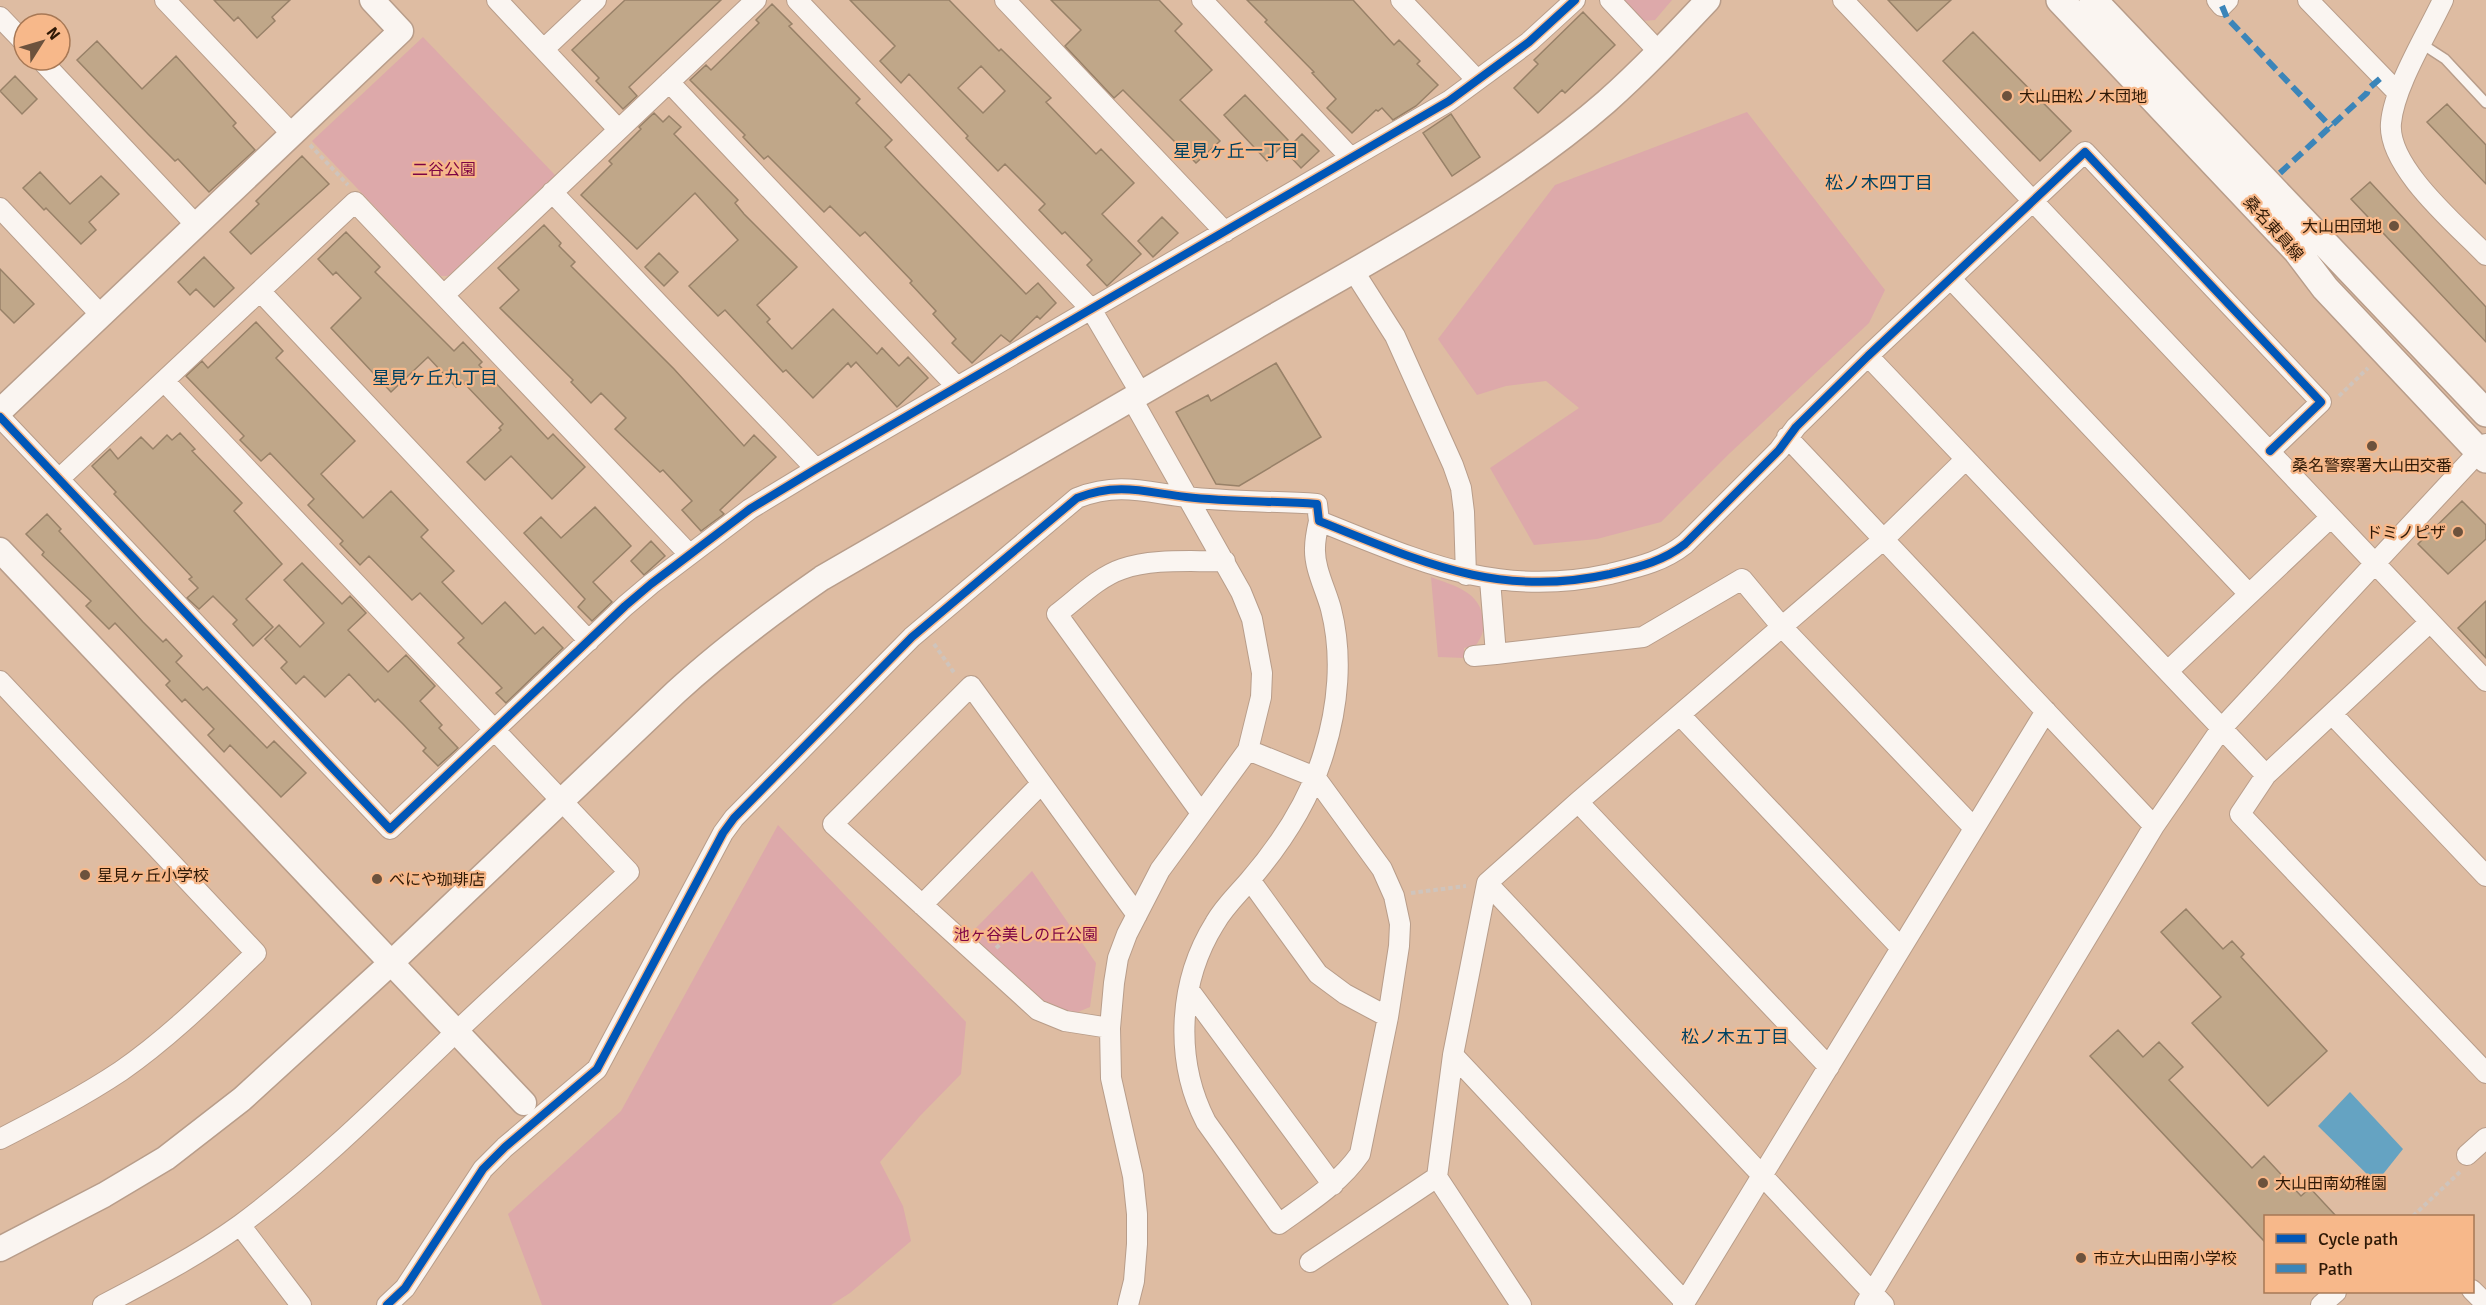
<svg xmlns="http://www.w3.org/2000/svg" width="2486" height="1305" font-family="Signika,'Noto Sans JP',sans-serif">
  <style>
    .green { fill: #dda9aa }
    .water { fill: #65a3c2 }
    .building { fill: #c0a789; stroke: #988168; stroke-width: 1.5; fill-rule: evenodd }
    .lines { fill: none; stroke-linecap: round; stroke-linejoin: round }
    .service-casing { stroke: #b89d8a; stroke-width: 12 }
    .minor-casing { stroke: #b89d8a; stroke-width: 22 }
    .tertiary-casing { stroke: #b89d8a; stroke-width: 27 }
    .secondary-casing { stroke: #b89d8a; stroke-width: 30 }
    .path { stroke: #cfc4bc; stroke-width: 4; stroke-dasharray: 4.5 3; stroke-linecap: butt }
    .service { stroke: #faf5f1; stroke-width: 9 }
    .minor { stroke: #faf5f1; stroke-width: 20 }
    .tertiary { stroke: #faf5f1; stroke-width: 24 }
    .secondary { stroke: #faf5f1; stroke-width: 27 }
    .quiet { stroke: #3b85b9; stroke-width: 6; stroke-dasharray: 12 6; stroke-linecap: butt }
    .cycleway-casing { stroke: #f7b88a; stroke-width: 11 }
    .cycleway { stroke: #0057b8; stroke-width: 8 }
    .poi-dot { fill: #6c523d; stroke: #f7b88a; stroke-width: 2 }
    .labels { text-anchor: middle; stroke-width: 4.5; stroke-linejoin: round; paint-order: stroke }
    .poi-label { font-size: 16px; fill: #2f1906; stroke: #f7b88a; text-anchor: start }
    .park-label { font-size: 16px; fill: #7d0444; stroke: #f7b88a }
    .street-label { font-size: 16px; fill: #2f1906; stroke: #f7b88a }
    .neighbourhood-label { font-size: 18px; fill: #004262; stroke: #f7b88a }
  </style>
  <rect width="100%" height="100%" fill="#debca2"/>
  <path class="green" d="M 1623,0 L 1672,0 L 1655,20 L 1643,21 Z
    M 423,37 L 555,175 L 448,276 L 441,276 L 312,141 Z
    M 1747,112 L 1885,290 L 1869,323 L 1730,453 L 1661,522 L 1597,539 L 1534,545 L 1490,468 L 1579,408 L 1546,381 L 1506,386 L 1477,395 L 1438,339 L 1555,185 Z
    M 1431,577 C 1454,586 1480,591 1483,619 C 1484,631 1483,635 1476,645 L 1464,648 L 1465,658 L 1438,657 Z
    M 778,825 L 966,1022 L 961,1074 L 920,1116 L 880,1162 L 903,1206 L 911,1241 L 850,1293 L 831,1305 L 542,1305 L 508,1214 L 621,1111 Z
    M 1032,871 L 1096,963 L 1090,1007 L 1073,1014 L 1041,1004 L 969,935 Z"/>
  <path class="water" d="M 2350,1092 L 2403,1149 L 2376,1183 L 2318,1126 Z"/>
  <path class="building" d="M 214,0 L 290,0 L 272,17 L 275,21 L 257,38 L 238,17 L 234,21 Z
    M 625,0 L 721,0 L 629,87 L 637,96 L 623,109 L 596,81 L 599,78 L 572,50 Z
    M 850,0 L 949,0 L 999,51 L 1001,49 L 1051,98 L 1046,102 L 1096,154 L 1101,149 L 1134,183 L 1102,214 L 1141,254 L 1107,286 L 1087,265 L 1092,260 L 1065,232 L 1062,234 L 1039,210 L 1045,204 L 1005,164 L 998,171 L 966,138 L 968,136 L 909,74 L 901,83 L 880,61 L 895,46 ZM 981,66 L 1005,91 L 983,113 L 958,88 Z
    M 1051,0 L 1159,0 L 1182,24 L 1175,31 L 1212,70 L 1180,100 L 1220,141 L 1196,163 L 1123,90 L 1114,98 L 1065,46 L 1081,30 Z
    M 1247,0 L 1353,0 L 1394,45 L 1399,40 L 1420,61 L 1417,64 L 1438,85 L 1416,106 L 1393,120 L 1382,108 L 1378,111 L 1376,110 L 1352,133 L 1327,108 L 1336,99 L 1312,73 L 1314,72 L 1265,22 L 1267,20 Z
    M 1888,0 L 1951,0 L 1917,31 Z
    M 772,4 L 792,24 L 789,26 L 860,99 L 856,103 L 892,140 L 885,147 L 918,182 L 1026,294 L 1038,283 L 1056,303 L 1040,319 L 1037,316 L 1010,342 L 1001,335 L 972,363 L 952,343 L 956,339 L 933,314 L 936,311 L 910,283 L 912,281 L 865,232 L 860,236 L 830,206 L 824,212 L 768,156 L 764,159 L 743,137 L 745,135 L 690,80 L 706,65 L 711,70 L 759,23 L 756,20 Z
    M 1583,12 L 1615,45 L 1565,93 L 1562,90 L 1538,113 L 1514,88 L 1538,64 L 1534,60 Z
    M 1973,32 L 2071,131 L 2040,161 L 1943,61 Z
    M 97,41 L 142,89 L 176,56 L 236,123 L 233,126 L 255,150 L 209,192 L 178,159 L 175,161 L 148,134 L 77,60 Z
    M 15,76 L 37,99 L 22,114 L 0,91 Z
    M 1245,95 L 1288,140 L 1267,161 L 1224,115 Z
    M 2447,104 L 2486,145 L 2486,184 L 2427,122 Z
    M 654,113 L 663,122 L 669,116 L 681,127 L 674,134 L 738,200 L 735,203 L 744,214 L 797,267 L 757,305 L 770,319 L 767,322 L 792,349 L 833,309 L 877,354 L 882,348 L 899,366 L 908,357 L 928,378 L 897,407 L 856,362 L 851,367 L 848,363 L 813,398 L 786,370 L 783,372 L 725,310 L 718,316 L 689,286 L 738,240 L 695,193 L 637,249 L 581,195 L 612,164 L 609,161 L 641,129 L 639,127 Z
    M 1451,114 L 1480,157 L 1452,176 L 1423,133 Z
    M 1302,134 L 1319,151 L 1301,168 L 1285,151 Z
    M 302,156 L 329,184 L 251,254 L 230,232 L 259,204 L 256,201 Z
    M 40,172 L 70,204 L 101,176 L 119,194 L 89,222 L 96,230 L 81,244 L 46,208 L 44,210 L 23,188 Z
    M 2370,182 L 2486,307 L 2486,342 L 2351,199 Z
    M 1162,217 L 1178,233 L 1153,257 L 1138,241 Z
    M 544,225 L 561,243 L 559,246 L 575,262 L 571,266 L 674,369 L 744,446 L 754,435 L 776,457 L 720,510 L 724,514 L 701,531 L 682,510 L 692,501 L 663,470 L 660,472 L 615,429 L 626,418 L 601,393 L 591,403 L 571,382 L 573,380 L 500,308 L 519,290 L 498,268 Z
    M 346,232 L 380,267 L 375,272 L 454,351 L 463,342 L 482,362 L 479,365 L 548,439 L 553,434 L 585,467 L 552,499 L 511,456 L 485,480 L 467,462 L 501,430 L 499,428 L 503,424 L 462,381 L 456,387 L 428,357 L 391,392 L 331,328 L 361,298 L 336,272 L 333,275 L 318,259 Z
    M 659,253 L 678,272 L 664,286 L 645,267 Z
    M 204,257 L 234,288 L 214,307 L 196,289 L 190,295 L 178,282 Z
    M 0,269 L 34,304 L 14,323 L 0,309 Z
    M 256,322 L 283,351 L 276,358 L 355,441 L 321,474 L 363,518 L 391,491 L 428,530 L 421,537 L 454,571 L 442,582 L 482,624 L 505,602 L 535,634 L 543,627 L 563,648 L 506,703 L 496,693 L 502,688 L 458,643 L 464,638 L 420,593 L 412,600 L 369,556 L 360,565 L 340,544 L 343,541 L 308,505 L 314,499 L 270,453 L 261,461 L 240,440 L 244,436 L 186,376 L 202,361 L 208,368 L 210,366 Z
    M 1276,363 L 1321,437 L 1239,486 L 1216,484 L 1176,412 L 1208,395 L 1211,401 Z
    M 180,433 L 195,449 L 192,451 L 242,503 L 234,511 L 282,564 L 246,599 L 273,627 L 253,646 L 233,624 L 237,620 L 213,596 L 199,609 L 187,598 L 198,588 L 189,579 L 192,577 L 114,494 L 116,492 L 92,466 L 110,449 L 118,459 L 141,437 L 153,449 L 167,435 L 172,440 Z
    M 2462,501 L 2486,525 L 2486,539 L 2448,574 L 2418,544 Z
    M 595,507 L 631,546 L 593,582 L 612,602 L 592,621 L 578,607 L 585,599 L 524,533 L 541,517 L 561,538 Z
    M 47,514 L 61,529 L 59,531 L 143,622 L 163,642 L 166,639 L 182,656 L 176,662 L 203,690 L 207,687 L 267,748 L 274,741 L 306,773 L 281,797 L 230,745 L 224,752 L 208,735 L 214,729 L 185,699 L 182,702 L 166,685 L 170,681 L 115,623 L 109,629 L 86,606 L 91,601 L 42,555 L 44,552 L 26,534 Z
    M 651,541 L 665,556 L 644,575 L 631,561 Z
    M 302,563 L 342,604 L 350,596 L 366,613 L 348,630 L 388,672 L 406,655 L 435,686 L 420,701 L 442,725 L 439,728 L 458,748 L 438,766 L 423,751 L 426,748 L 403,724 L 378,699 L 375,702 L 349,674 L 325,697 L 304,676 L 296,684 L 281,668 L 287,662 L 265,639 L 279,625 L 300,647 L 324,623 L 284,580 Z
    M 2486,601 L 2486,658 L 2458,628 Z
    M 2186,909 L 2223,949 L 2232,941 L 2244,954 L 2241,957 L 2327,1051 L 2268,1106 L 2192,1023 L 2221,997 L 2161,932 Z
    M 2118,1030 L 2143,1057 L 2159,1042 L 2183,1067 L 2169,1080 L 2252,1168 L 2264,1156 L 2301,1196 L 2310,1188 L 2336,1216 L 2265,1216 L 2265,1242 L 2090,1056 Z"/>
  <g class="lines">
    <defs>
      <path id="service" d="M 2422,44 L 2445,59 L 2486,103"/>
      <path id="minor" d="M 165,0 L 292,134
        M 497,0 L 618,129
        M 797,0 L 1091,309 L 1141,394
        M 1005,0 L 1225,232
        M 1202,0 L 1351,158
        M 1401,0 L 1477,80
        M 1610,0 L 1659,52
        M 1843,0 L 2486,681
        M 2217,0 L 2222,6 L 2228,0
        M 2308,0 L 2398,93
        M 2443,0 C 2427,34 2394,87 2391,123 C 2387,167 2457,225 2486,255
        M 0,17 L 24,42
        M 544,49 L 596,0
        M 41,60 L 196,225
        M 669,82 L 957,387
        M 552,192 L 816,469
        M 0,208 L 101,315
        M 1353,270 L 1395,336 L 1453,465 L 1461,488 L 1464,512 L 1466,575
        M 1951,279 L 2249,594
        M 260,291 L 589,641
        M 444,295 L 756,0
        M 1868,356 L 2266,775
        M 0,417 L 390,829 L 625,606 L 651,584 L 750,509 L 816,469 L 1449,101 L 1529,42 L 1575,0
        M 1787,437 L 2154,826
        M 59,479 L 355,202 L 689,554
        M 1490,580 L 1496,654 L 1643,637 L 1742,579 L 1782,627 L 1974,828
        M 2430,622 L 2266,775 L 2240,814 L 2486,1073
        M 1474,656 L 1496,654
        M 2168,671 L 2331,517
        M 0,681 L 256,953 C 213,994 170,1037 121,1071 C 82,1097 41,1118 0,1139
        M 2332,714 L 2486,876
        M 1680,715 L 1901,948
        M 1248,750 L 1315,777 L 1382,869 L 1394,896 L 1400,924 L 1399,946 L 1388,1017 L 1360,1154 C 1339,1184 1308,1203 1279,1224 L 1206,1122 C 1174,1060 1178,982 1215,923 C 1224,907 1237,895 1249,881 C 1281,844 1310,799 1324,752 C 1338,707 1343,656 1331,609 C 1326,590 1314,568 1315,548 C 1315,539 1317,530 1319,521
        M 1578,802 L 1829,1067
        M 1201,813 L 1057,614 C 1077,599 1098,577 1122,569 C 1153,558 1192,562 1225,561
        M 1250,880 L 1318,974 L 1345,994 L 1388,1017
        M 1487,883 L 1884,1305
        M 922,905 L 1041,784
        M 1189,990 L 1333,1185
        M 1110,1028 L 1065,1021 L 1038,1010 L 833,824 L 971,686 L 1137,915
        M 1453,1055 L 1685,1302
        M 2467,1155 L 2486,1138
        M 1437,1177 L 1521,1305
        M 240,1225 L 301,1305
        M 1310,1262 L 1437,1177 L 1453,1055 L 1487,883 L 1578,802 L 1884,539 L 1966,459
        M 2472,1290 L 2486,1304
        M 103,1305 C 149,1281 197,1256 240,1225 C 318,1167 386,1099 456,1032 C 513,978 572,925 629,872 L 164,381
        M 387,1305 L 405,1288 L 483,1169 L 505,1147 L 597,1069 L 723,833 L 734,818 L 912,637 L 1077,498 C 1118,482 1145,492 1186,497 C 1229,502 1274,501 1317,504 L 1319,521 C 1420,561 1497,599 1610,574 C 1638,567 1662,562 1685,544 L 1779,450 L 1796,427 L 1868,356 L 2085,152 L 2321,402 L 2270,451
        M 1128,1305 L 1134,1281 L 1137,1244 L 1137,1214 L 1133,1176 L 1111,1078 L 1110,1028 L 1114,983 L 1118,958 L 1127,934 L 1160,870 L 1248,750 L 1261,697 L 1262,673 L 1252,619 L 1241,592 L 1132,399
        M 1683,1305 L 2046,711
        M 1865,1305 L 2154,826 L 2221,729 L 2486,444
        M 2321,1305 L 2336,1292"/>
      <path id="tertiary" d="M 0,411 L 401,31 L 372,0
        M 0,550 L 524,1103
        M 0,1249 L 104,1195 L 166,1158 L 242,1099 L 391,963 L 676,692 C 723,649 770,614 822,578 C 965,495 1109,413 1252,329 C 1369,261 1504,191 1606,102 C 1642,70 1675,35 1708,0"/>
      <path id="secondary" d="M 2060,0 L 2297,251 L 2325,288 L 2486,459
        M 2093,0 L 2486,413"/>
    </defs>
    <use href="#service" class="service-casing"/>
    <use href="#minor" class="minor-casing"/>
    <use href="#tertiary" class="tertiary-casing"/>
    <use href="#secondary" class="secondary-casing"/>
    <path class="path" d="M 310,145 L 348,185
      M 2339,396 L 2368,368
      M 934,644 L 955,674
      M 1411,893 L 1466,886
      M 996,948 L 1008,937
      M 2413,1216 L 2460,1172"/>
    <use href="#service" class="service"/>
    <use href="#minor" class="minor"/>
    <use href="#tertiary" class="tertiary"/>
    <use href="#secondary" class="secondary"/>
    <path class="quiet" d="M 2222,6 L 2227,18 L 2331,127
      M 2280,173 L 2367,93 L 2368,89 L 2382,77"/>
    <defs>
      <path id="cycleway" d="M 0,417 L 390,829 L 625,606 L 651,584 L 750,509 L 816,469 L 1449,101 L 1529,42 L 1575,0
        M 387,1305 L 405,1288 L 483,1169 L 505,1147 L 597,1069 L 723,833 L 734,818 L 912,637 L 1077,498 C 1118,482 1145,492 1186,497 C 1229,502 1274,501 1317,504 L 1319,521 C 1420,561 1497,599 1610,574 C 1638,567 1662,562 1685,544 L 1779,450 L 1796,427 L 1868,356 L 2085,152 L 2321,402 L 2270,451"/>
    </defs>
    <use href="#cycleway" class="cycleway-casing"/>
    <use href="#cycleway" class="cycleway"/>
  </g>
  <g class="poi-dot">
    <circle cx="2007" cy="96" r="6"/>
    <circle cx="2394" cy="226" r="6"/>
    <circle cx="2372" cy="446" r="6"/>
    <circle cx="2458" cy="532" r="6"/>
    <circle cx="85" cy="875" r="6"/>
    <circle cx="377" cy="879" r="6"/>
    <circle cx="2263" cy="1183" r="6"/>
    <circle cx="2081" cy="1258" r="6"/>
  </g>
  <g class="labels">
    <g class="poi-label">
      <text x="2019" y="102">大山田松ノ木団地</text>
      <text x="2382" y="232" text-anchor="end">大山田団地</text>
      <text x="2372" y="471" text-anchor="middle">桑名警察署大山田交番</text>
      <text x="2446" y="538" text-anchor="end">ドミノピザ</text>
      <text x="97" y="881">星見ヶ丘小学校</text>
      <text x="389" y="885">べにや珈琲店</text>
      <text x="2275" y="1189">大山田南幼稚園</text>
      <text x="2093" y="1264">市立大山田南小学校</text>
    </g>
    <g class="park-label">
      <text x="444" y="175">二谷公園</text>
      <text x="1026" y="940">池ヶ谷美しの丘公園</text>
    </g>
    <g class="street-label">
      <text transform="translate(2274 228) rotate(48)" y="6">桑名東員線</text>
    </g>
    <g class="neighbourhood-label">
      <text x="1236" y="157">星見ヶ丘一丁目</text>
      <text x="1879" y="189">松ノ木四丁目</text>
      <text x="435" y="384">星見ヶ丘九丁目</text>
      <text x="1735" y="1043">松ノ木五丁目</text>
    </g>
  </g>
  <rect x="2264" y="1215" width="210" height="78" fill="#f7b88a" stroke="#a77855" stroke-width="1.5"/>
  <rect x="2276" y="1234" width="30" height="9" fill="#0057b8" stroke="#a77855" stroke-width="1.5"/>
  <text x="2318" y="1245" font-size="18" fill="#2f1906">Cycle path</text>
  <rect x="2276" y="1264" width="30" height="9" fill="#3b85b9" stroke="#a77855" stroke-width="1.5"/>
  <text x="2318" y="1275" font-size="18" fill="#2f1906">Path</text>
  <g transform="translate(42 42) rotate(53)"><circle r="28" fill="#f7b88a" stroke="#a77855" stroke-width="1.5"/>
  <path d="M0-4.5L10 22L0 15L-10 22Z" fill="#6c523d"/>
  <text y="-9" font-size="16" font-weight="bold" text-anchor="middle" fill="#2f1906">N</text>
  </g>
</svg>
